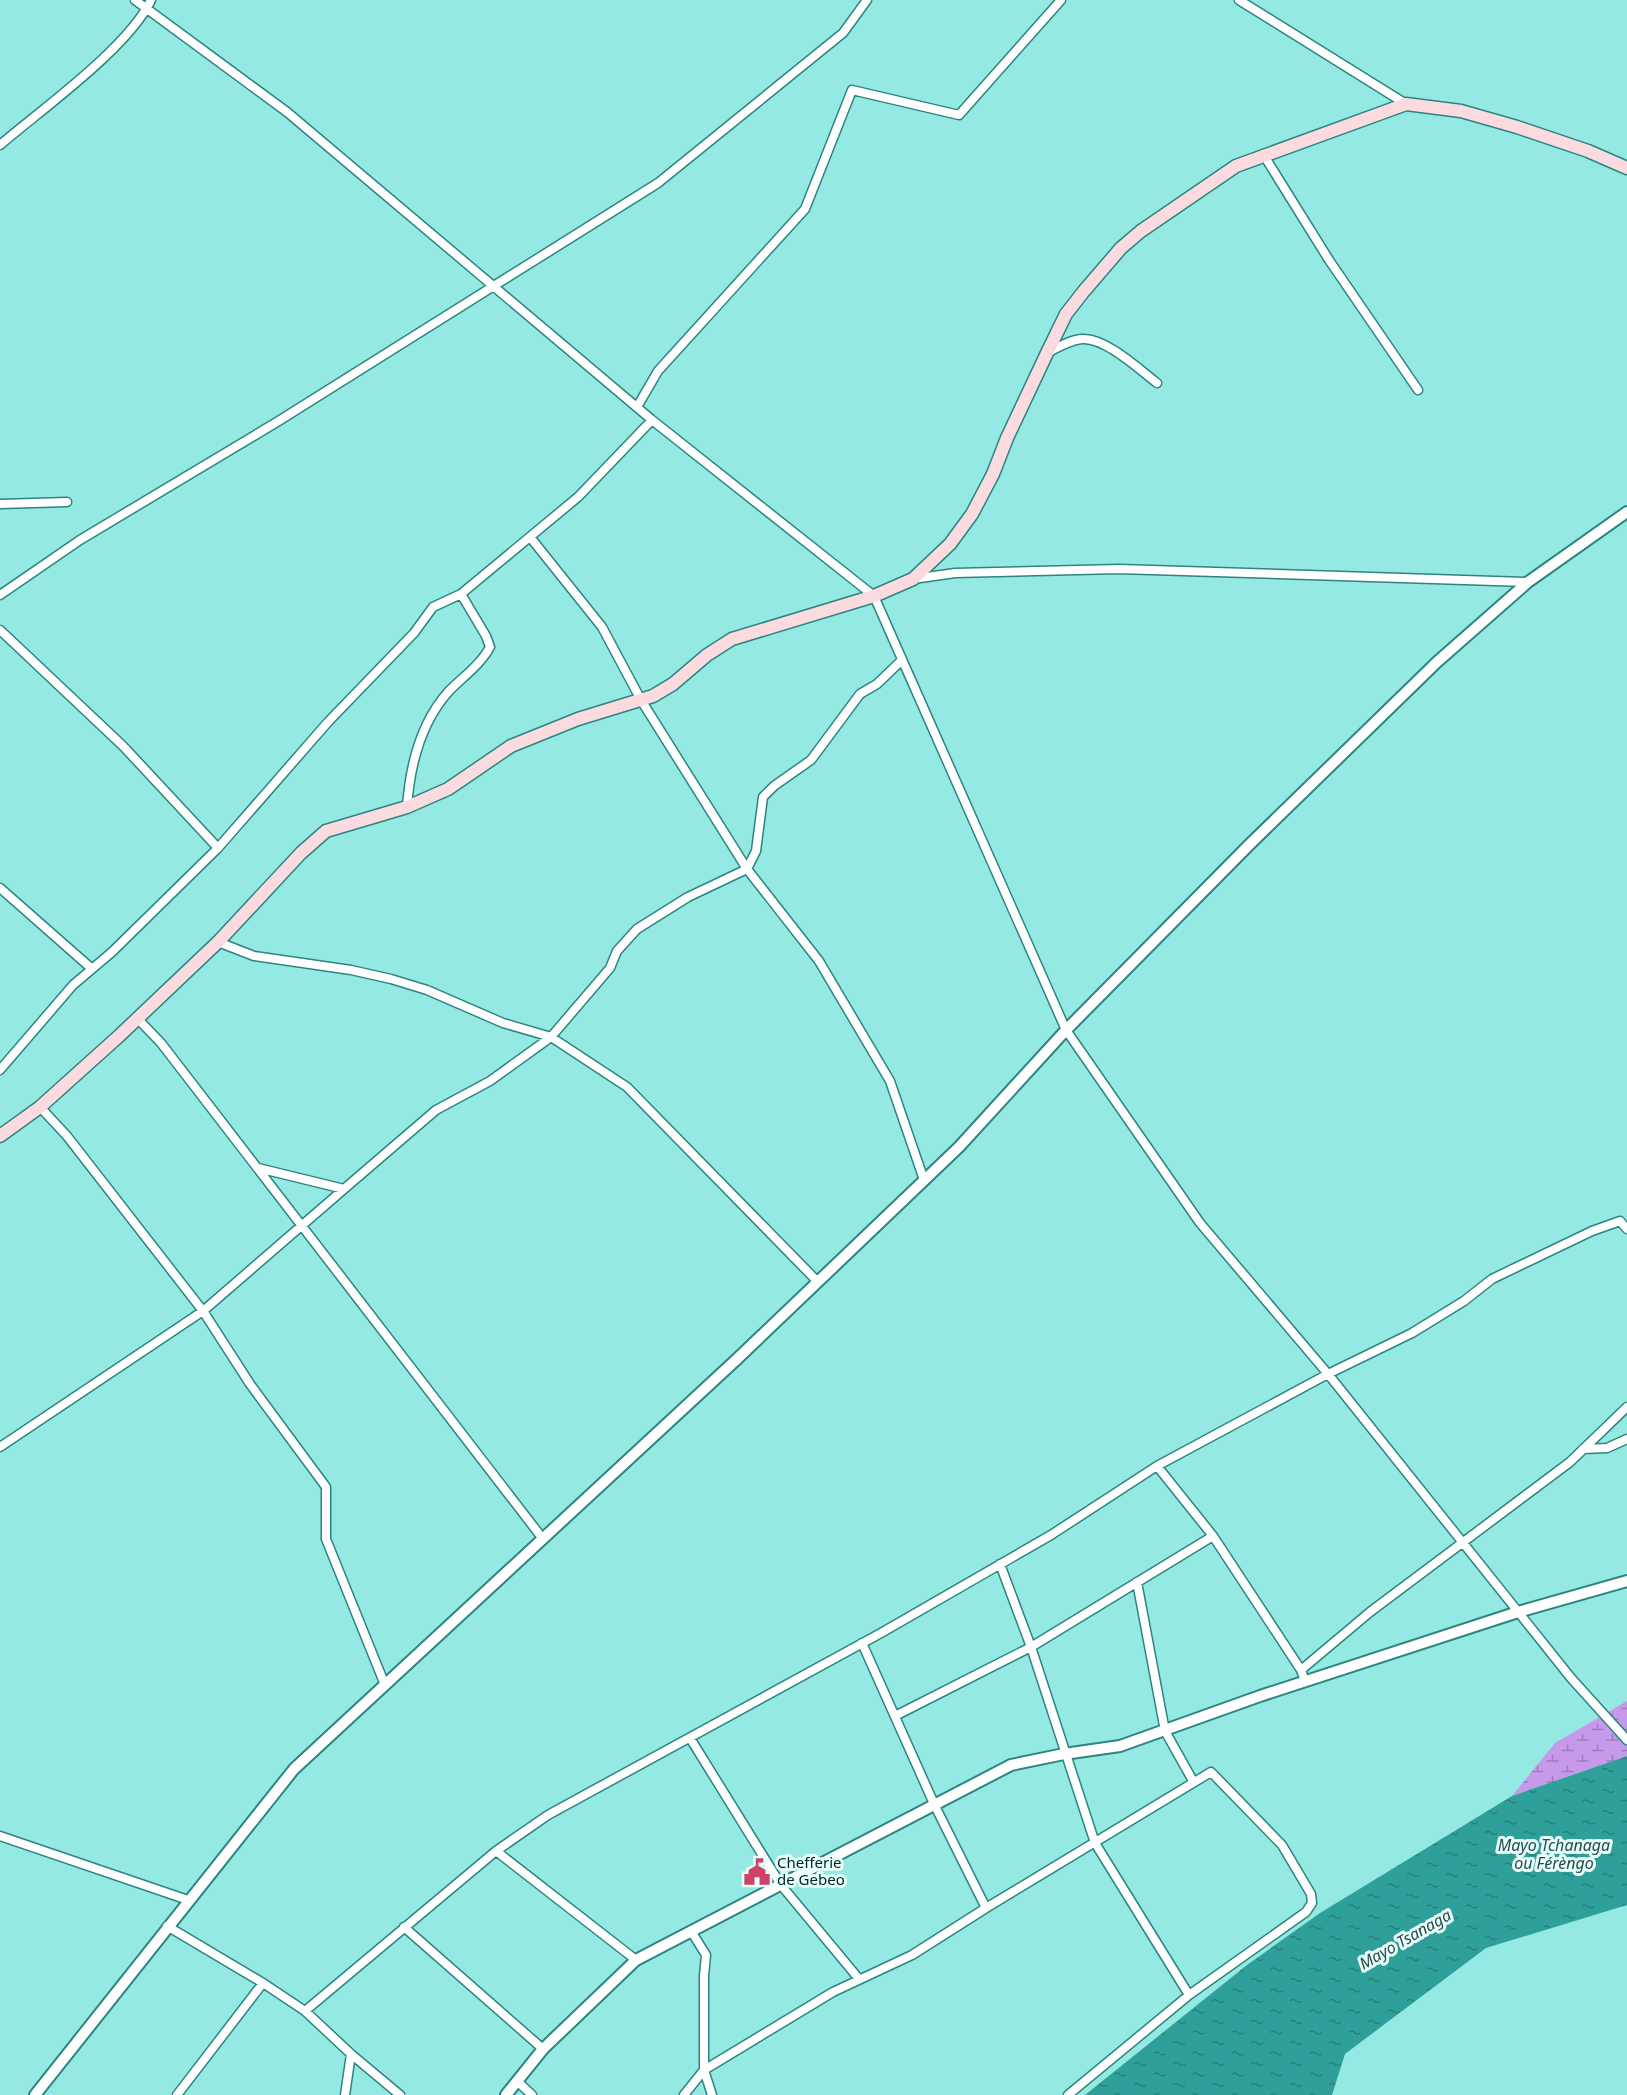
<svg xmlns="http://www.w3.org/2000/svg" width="1627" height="2095" font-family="'Noto Sans',sans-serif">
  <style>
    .wetland { fill: url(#wetland-marsh) }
    .water { fill: url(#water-ripples) }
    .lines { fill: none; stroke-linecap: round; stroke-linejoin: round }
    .minor-casing { stroke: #2c8580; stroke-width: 11 }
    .tertiary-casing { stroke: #2c8580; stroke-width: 14 }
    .secondary-casing { stroke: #2c8580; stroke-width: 15 }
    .minor { stroke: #fff; stroke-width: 8 }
    .tertiary { stroke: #fff; stroke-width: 10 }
    .secondary { stroke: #fbdae0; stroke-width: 12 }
    .labels { text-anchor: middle; stroke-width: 6; stroke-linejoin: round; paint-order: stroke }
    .poi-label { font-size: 15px; fill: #002422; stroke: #e6fefc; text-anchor: start }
    .water-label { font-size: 16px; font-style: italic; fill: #294a47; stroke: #e6fefc }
  </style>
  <defs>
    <pattern id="wetland-marsh" width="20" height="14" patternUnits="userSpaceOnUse" patternTransform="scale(1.5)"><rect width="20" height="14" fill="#c699ea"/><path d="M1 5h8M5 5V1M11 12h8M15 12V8" fill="none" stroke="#9e7dbd"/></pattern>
    <pattern id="water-ripples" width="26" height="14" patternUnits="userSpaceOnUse" patternTransform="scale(1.5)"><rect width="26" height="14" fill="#2e9f99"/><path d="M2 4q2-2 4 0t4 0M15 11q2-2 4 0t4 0" fill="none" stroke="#25817c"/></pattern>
  </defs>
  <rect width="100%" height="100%" fill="#94e9e2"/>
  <path class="wetland" d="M 1627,1701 L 1627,1756 L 1512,1796 L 1555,1743 Z"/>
  <path class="water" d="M 1627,1756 L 1627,1905 L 1486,1948 L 1345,2054 L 1332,2095 L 1085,2095 L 1247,1965 L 1320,1913 L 1512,1796 Z"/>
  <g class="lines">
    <defs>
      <path id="minor" d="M 135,0 L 287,112 L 652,420 L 874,596 L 1066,1030 L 1200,1223 L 1328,1374 L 1571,1678 L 1627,1740
        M 1239,0 L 1406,104
        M 0,145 C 42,109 128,48 151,0
        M 1263,154 L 1329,260 L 1418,390
        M 1047,353 C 1058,347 1070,340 1082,339 C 1105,337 1140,370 1157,383
        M 637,407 L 658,371 L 805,209 L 852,90 L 959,115 L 1061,0
        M 0,504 L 67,502
        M 530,537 L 602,627 L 641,700 L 747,869 L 819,961 L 890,1081 L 924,1180
        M 913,579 L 955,573 L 1119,569 L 1528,582
        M 0,595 L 80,540 L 277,422 L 658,183 L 843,33 L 867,0
        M 0,630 L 123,746 L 218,848
        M 407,807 C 410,765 420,723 449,691 C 463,677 481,664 490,647 L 486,636 L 461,594
        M 0,888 L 91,968
        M 218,942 L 254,956 L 351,970 L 391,979 L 427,990 L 503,1023 L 551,1037 L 627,1087 L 818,1282
        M 137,1018 L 161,1043 L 543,1539
        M 0,1070 L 73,985 L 112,952 L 218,848 L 328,722 L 414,633 L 433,607 L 461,594 L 578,497 L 652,420
        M 40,1107 L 67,1136 L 203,1311 L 250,1384 L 326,1487 L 326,1539 L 385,1685
        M 258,1168 L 344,1189 L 436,1110 L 490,1081 L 551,1037 L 610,968 L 617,951 L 637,929 L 688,897 L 747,869 L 756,851 L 763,797 L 774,786 L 811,760 L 860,694 L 877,684 L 902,660
        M 0,1447 L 203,1311 L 344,1189
        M 1583,1449 L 1607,1448 L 1627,1439
        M 1157,1466 L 1213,1536
        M 1137,1582 L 1165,1731 L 1193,1781
        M 1301,1670 L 1370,1612 L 1570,1462 L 1627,1407
        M 895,1716 L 1031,1647 L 1000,1564
        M 690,1738 L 781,1885 L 859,1979
        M 0,1836 L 188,1900
        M 496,1851 L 636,1960
        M 986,1908 L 1211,1772 L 1282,1845 L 1311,1894 L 1312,1903 L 1306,1912 L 1189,1995 L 1095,1843 L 1031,1647 L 1213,1536 L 1301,1670 L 1305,1681
        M 167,1926 L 263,1983
        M 404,1927 L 543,2049
        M 691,1931 L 706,1955 L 704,1976 L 704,2070 L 712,2095
        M 305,2011 L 496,1851 L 548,1815 L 881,1633 L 1051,1535 L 1157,1466 L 1328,1374 L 1412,1333 L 1464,1301 L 1492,1279 L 1592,1231 L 1620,1221 L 1627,1229
        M 351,2054 L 400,2095
        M 517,2081 L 532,2095
        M 177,2095 L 263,1983 L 305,2011 L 351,2054 L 345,2095
        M 684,2095 L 704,2070 L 833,1992 L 912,1955 L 986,1908 L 935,1806 L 862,1643
        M 1068,2095 L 1189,1995"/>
      <path id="tertiary" d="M 35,2095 L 294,1769 L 737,1359 L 959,1147 L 1066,1030 L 1249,845 L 1437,662 L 1528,582 L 1627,512
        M 506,2095 L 543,2049 L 636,1960 L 1011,1765 L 1064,1754 L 1120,1746 L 1260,1696 L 1518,1612 L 1627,1581"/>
      <path id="secondary" d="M 0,1136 L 40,1107 L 119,1036 L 218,942 L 301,853 L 326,831 L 407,807 L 448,789 L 511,746 L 578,719 L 653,696 L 673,684 L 707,655 L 732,639 L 874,596 L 913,579 L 950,544 L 972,514 L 993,474 L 1007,438 L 1047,353 L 1066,314 L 1084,291 L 1121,248 L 1141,231 L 1236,166 L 1406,104 L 1461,111 L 1517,127 L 1588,151 L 1627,168"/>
    </defs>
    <use href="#minor" class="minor-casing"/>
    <use href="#tertiary" class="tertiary-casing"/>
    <use href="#secondary" class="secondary-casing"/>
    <use href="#minor" class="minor"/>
    <use href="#tertiary" class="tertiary"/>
    <use href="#secondary" class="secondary"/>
  </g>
  <defs>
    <symbol id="civic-bare" viewBox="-9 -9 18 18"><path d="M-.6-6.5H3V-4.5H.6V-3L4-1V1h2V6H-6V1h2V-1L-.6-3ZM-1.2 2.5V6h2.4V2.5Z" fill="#d04166" stroke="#e6fefc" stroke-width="2.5" paint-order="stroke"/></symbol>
  </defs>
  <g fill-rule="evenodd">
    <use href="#civic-bare" x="738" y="1853" width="38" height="38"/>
  </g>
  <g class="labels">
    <g class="poi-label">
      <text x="777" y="1868">Chefferie<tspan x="777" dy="17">de Gebeo</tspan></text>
    </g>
    <g class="water-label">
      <text x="1554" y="1851">Mayo Tchanaga<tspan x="1554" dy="18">ou Férèngo</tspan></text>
      <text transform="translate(1405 1939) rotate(-30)" y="6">Mayo Tsanaga</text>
    </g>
  </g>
</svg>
